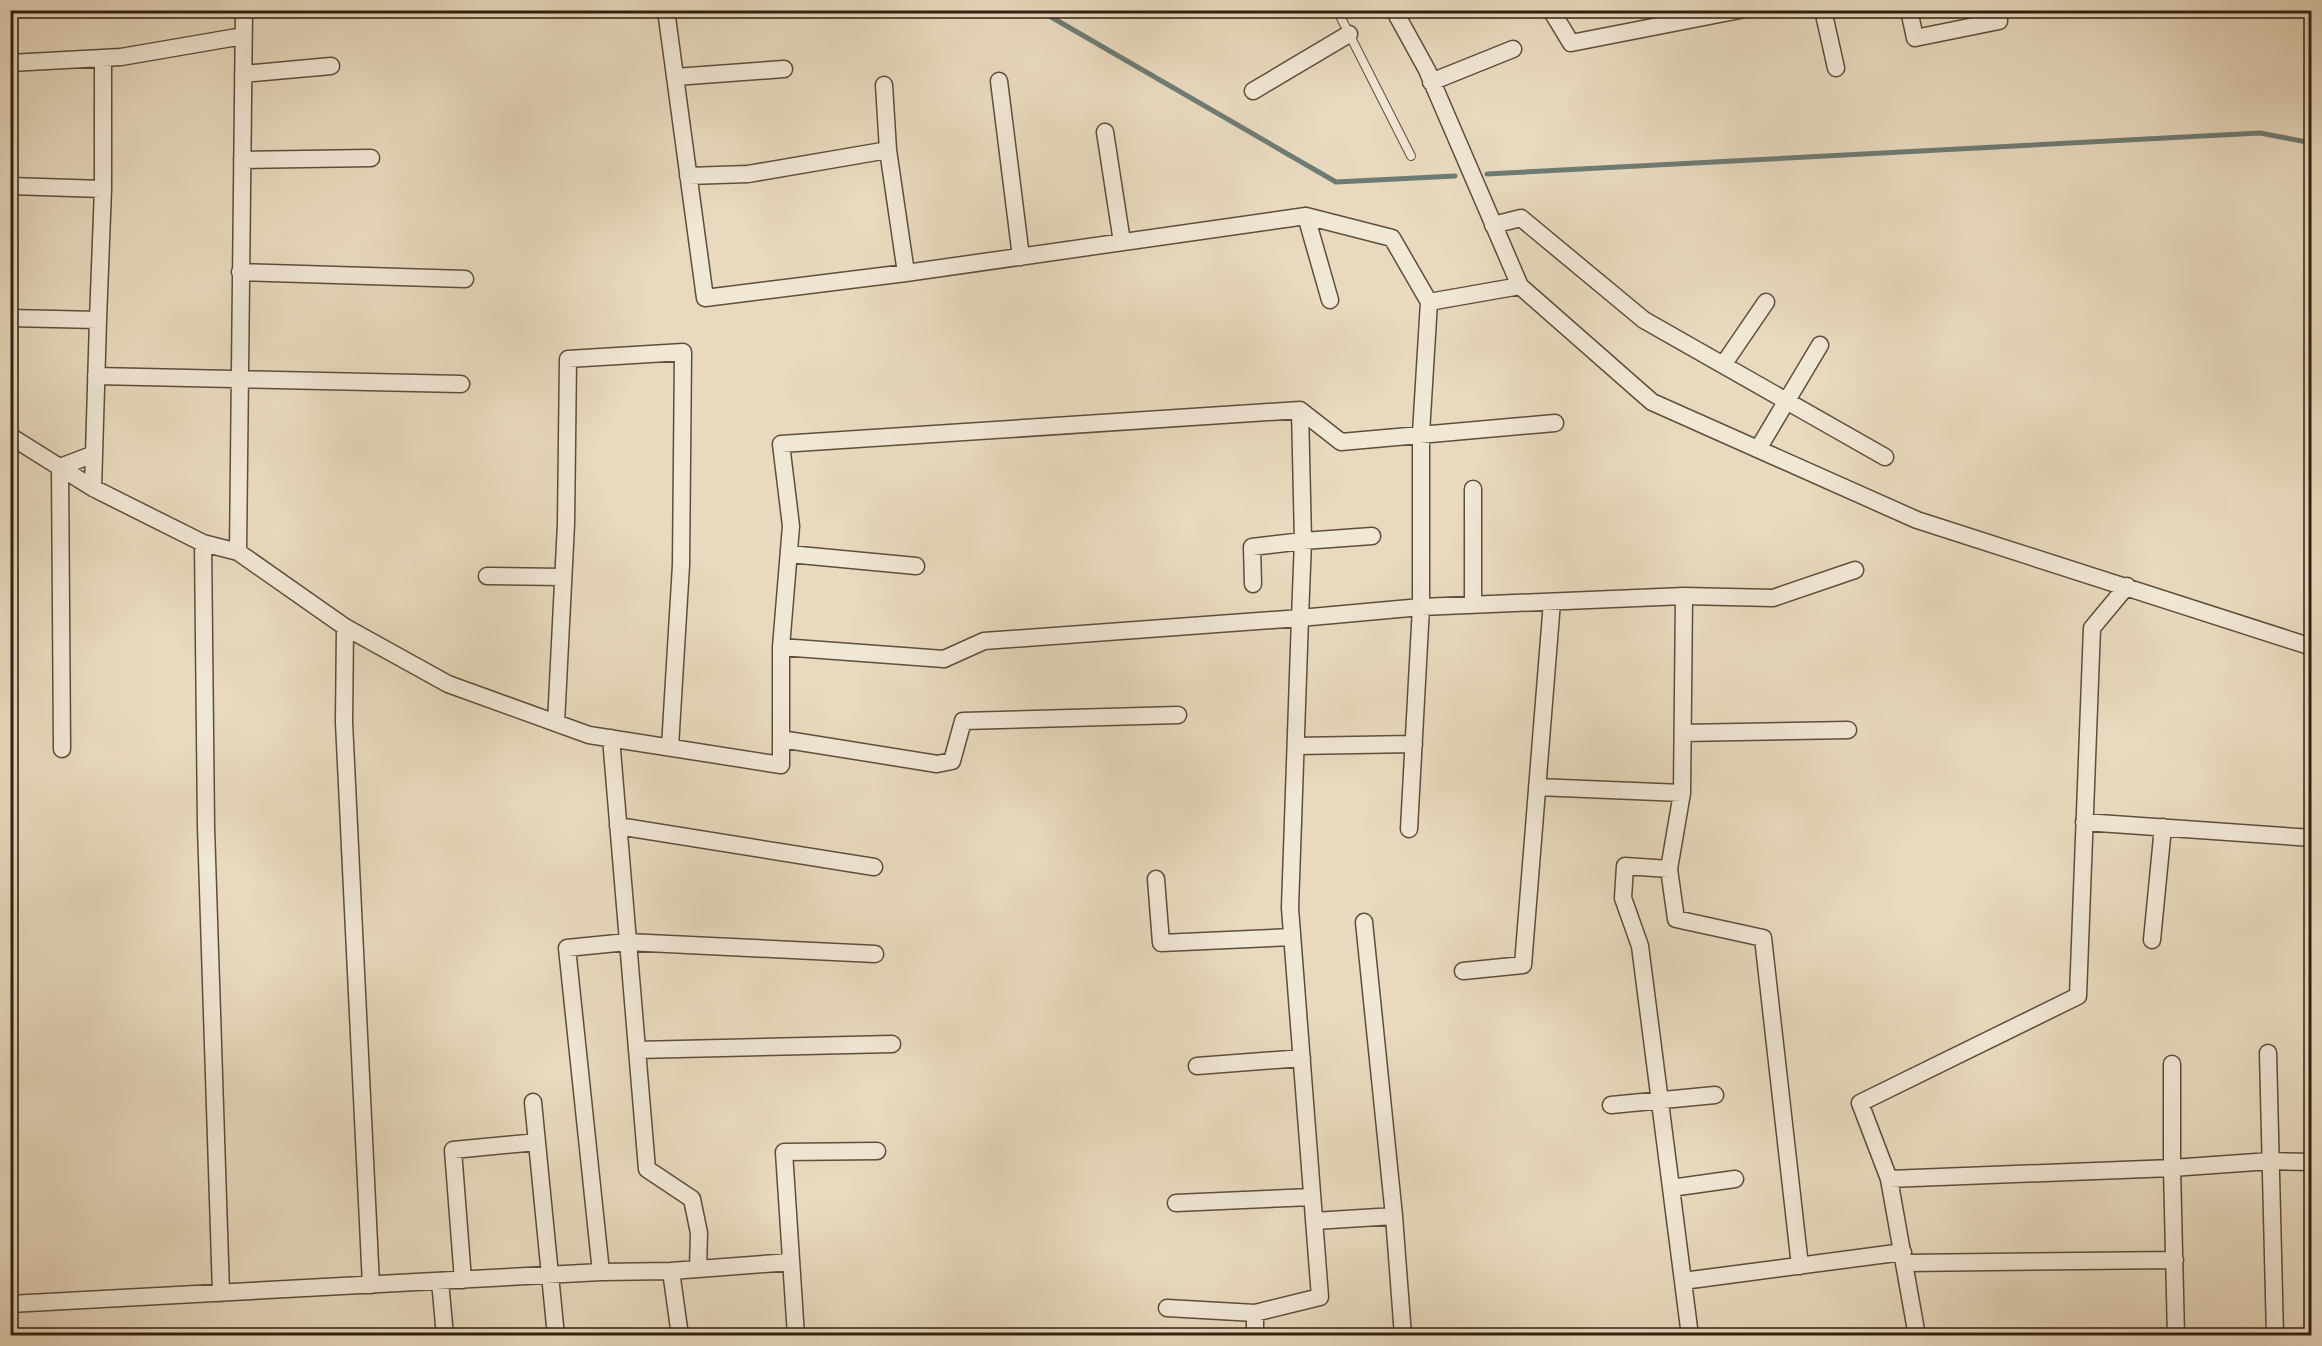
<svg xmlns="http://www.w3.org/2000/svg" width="2322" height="1346" font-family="'Libre Caslon Text',serif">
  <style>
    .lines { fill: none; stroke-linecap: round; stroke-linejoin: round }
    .stream { stroke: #6e7c75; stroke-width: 5 }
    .service-casing { stroke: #5e4e3c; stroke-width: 10 }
    .minor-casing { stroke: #5e4e3c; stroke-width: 19 }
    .service { stroke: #f1e7d5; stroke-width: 8 }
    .minor { stroke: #f1e7d5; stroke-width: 16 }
  </style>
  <rect width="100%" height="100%" fill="#e9dabf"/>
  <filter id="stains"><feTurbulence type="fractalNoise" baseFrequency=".00333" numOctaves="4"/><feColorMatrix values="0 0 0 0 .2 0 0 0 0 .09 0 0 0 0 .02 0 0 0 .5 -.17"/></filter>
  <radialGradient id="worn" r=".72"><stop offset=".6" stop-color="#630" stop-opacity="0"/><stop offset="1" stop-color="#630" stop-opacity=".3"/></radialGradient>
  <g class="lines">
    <path class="stream" d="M 1039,10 L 1336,182 L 1455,176
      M 1487,174 L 2260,133 L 2312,143"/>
    <defs>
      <path id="service" d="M 1337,10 L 1411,156"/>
      <path id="minor" d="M 666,10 L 705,298 L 906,273 L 1306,216 L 1392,238 L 1429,302
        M 1394,10 L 1427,70 L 1520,286
        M 1551,10 L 1571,43 L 1740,10
        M 1823,10 L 1836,68
        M 1909,10 L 1915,38 L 1999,21 L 1997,10
        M 10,63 L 121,57 L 243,36
        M 243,74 L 331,66
        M 675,77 L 784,69
        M 999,81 L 1021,257
        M 1431,82 L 1513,49
        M 884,85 L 888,150 L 906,273
        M 1253,91 L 1349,34
        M 1105,132 L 1122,242
        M 242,160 L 371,158
        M 688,176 L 748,174 L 888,150
        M 10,186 L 103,189 L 98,320 L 10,318
        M 103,189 L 103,58
        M 1306,216 L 1330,300
        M 1493,225 L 1521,218 L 1644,320 L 1885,457
        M 240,272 L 465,279
        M 1723,365 L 1766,302
        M 96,376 L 461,384
        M 1300,410 L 1341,442 L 1555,423
        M 10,436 L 93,488 L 203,543 L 238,552 L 345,627 L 448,684 L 589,735 L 781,765 L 781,647 L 944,659 L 984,641 L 1300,618 L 1303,541 L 1372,536
        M 1758,449 L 1820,345
        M 93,488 L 98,320
        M 203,543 L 206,827 L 221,1293
        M 238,552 L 244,10
        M 789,554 L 916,566
        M 487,576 L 563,577
        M 1684,596 L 1682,793 L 1669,869 L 1625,866 L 1623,898 L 1640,946 L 1690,1336
        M 1473,605 L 1473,489
        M 345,627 L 344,722 L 371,1285
        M 781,647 L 791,526 L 781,444 L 1300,410 L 1303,541 L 1252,547 L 1253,584
        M 556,723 L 566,524 L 568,359 L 683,352 L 681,565 L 670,747
        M 1683,733 L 1848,730
        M 611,738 L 647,1169 L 692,1199 L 699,1233 L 698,1269 L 671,1271
        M 781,739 L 937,764 L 952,761 L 963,721 L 1178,715
        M 1296,746 L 1414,744
        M 62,749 L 60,467 L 94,454
        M 1537,787 L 1682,793
        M 2084,822 L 2312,838
        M 618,826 L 874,867
        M 1409,829 L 1421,607 L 1684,596 L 1773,598 L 1855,570
        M 1669,869 L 1676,919 L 1763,938 L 1800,1266
        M 1156,879 L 1161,943 L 1292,937
        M 2152,940 L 2163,827
        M 1463,971 L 1523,965 L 1552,602
        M 637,1050 L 892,1044
        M 2268,1053 L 2275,1336
        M 2172,1064 L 2172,1168 L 2270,1161 L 2312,1162
        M 1197,1066 L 1302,1058
        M 533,1102 L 556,1336
        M 1611,1105 L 1715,1095
        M 1889,1179 L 2172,1168 L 2176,1336
        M 1671,1188 L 1735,1179
        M 1176,1203 L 1312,1197
        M 1394,1216 L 1403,1336
        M 1314,1221 L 1394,1216 L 1364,922
        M 1906,1263 L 2175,1260
        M 698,1269 L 790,1262
        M 601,1272 L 567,948 L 627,942 L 875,954
        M 463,1280 L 453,1150 L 537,1142
        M 440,1281 L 445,1336
        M 1683,1281 L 1903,1252
        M 10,1304 L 601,1272 L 671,1271 L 680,1336
        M 1167,1308 L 1255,1313
        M 796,1336 L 784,1152 L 877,1151
        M 1255,1336 L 1255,1313 L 1320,1297 L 1290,908 L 1300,618 L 1421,607 L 1421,433 L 1429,302 L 1520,286 L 1652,402 L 1917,520 L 2312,647
        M 1917,1336 L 1889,1179 L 1860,1103 L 2078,996 L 2092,628 L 2127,586"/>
    </defs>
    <use href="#service" class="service-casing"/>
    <use href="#minor" class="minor-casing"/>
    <use href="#service" class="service"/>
    <use href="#minor" class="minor"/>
  </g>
  <rect width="2322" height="1346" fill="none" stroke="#e9dabf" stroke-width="36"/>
  <rect x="12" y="12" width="2298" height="1322" fill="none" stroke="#301f11" stroke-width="3"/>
  <rect x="18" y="18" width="2286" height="1310" fill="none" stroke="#301f11" stroke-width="1.5"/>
  <rect width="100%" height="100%" filter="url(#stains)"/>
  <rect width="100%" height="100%" fill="url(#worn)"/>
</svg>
